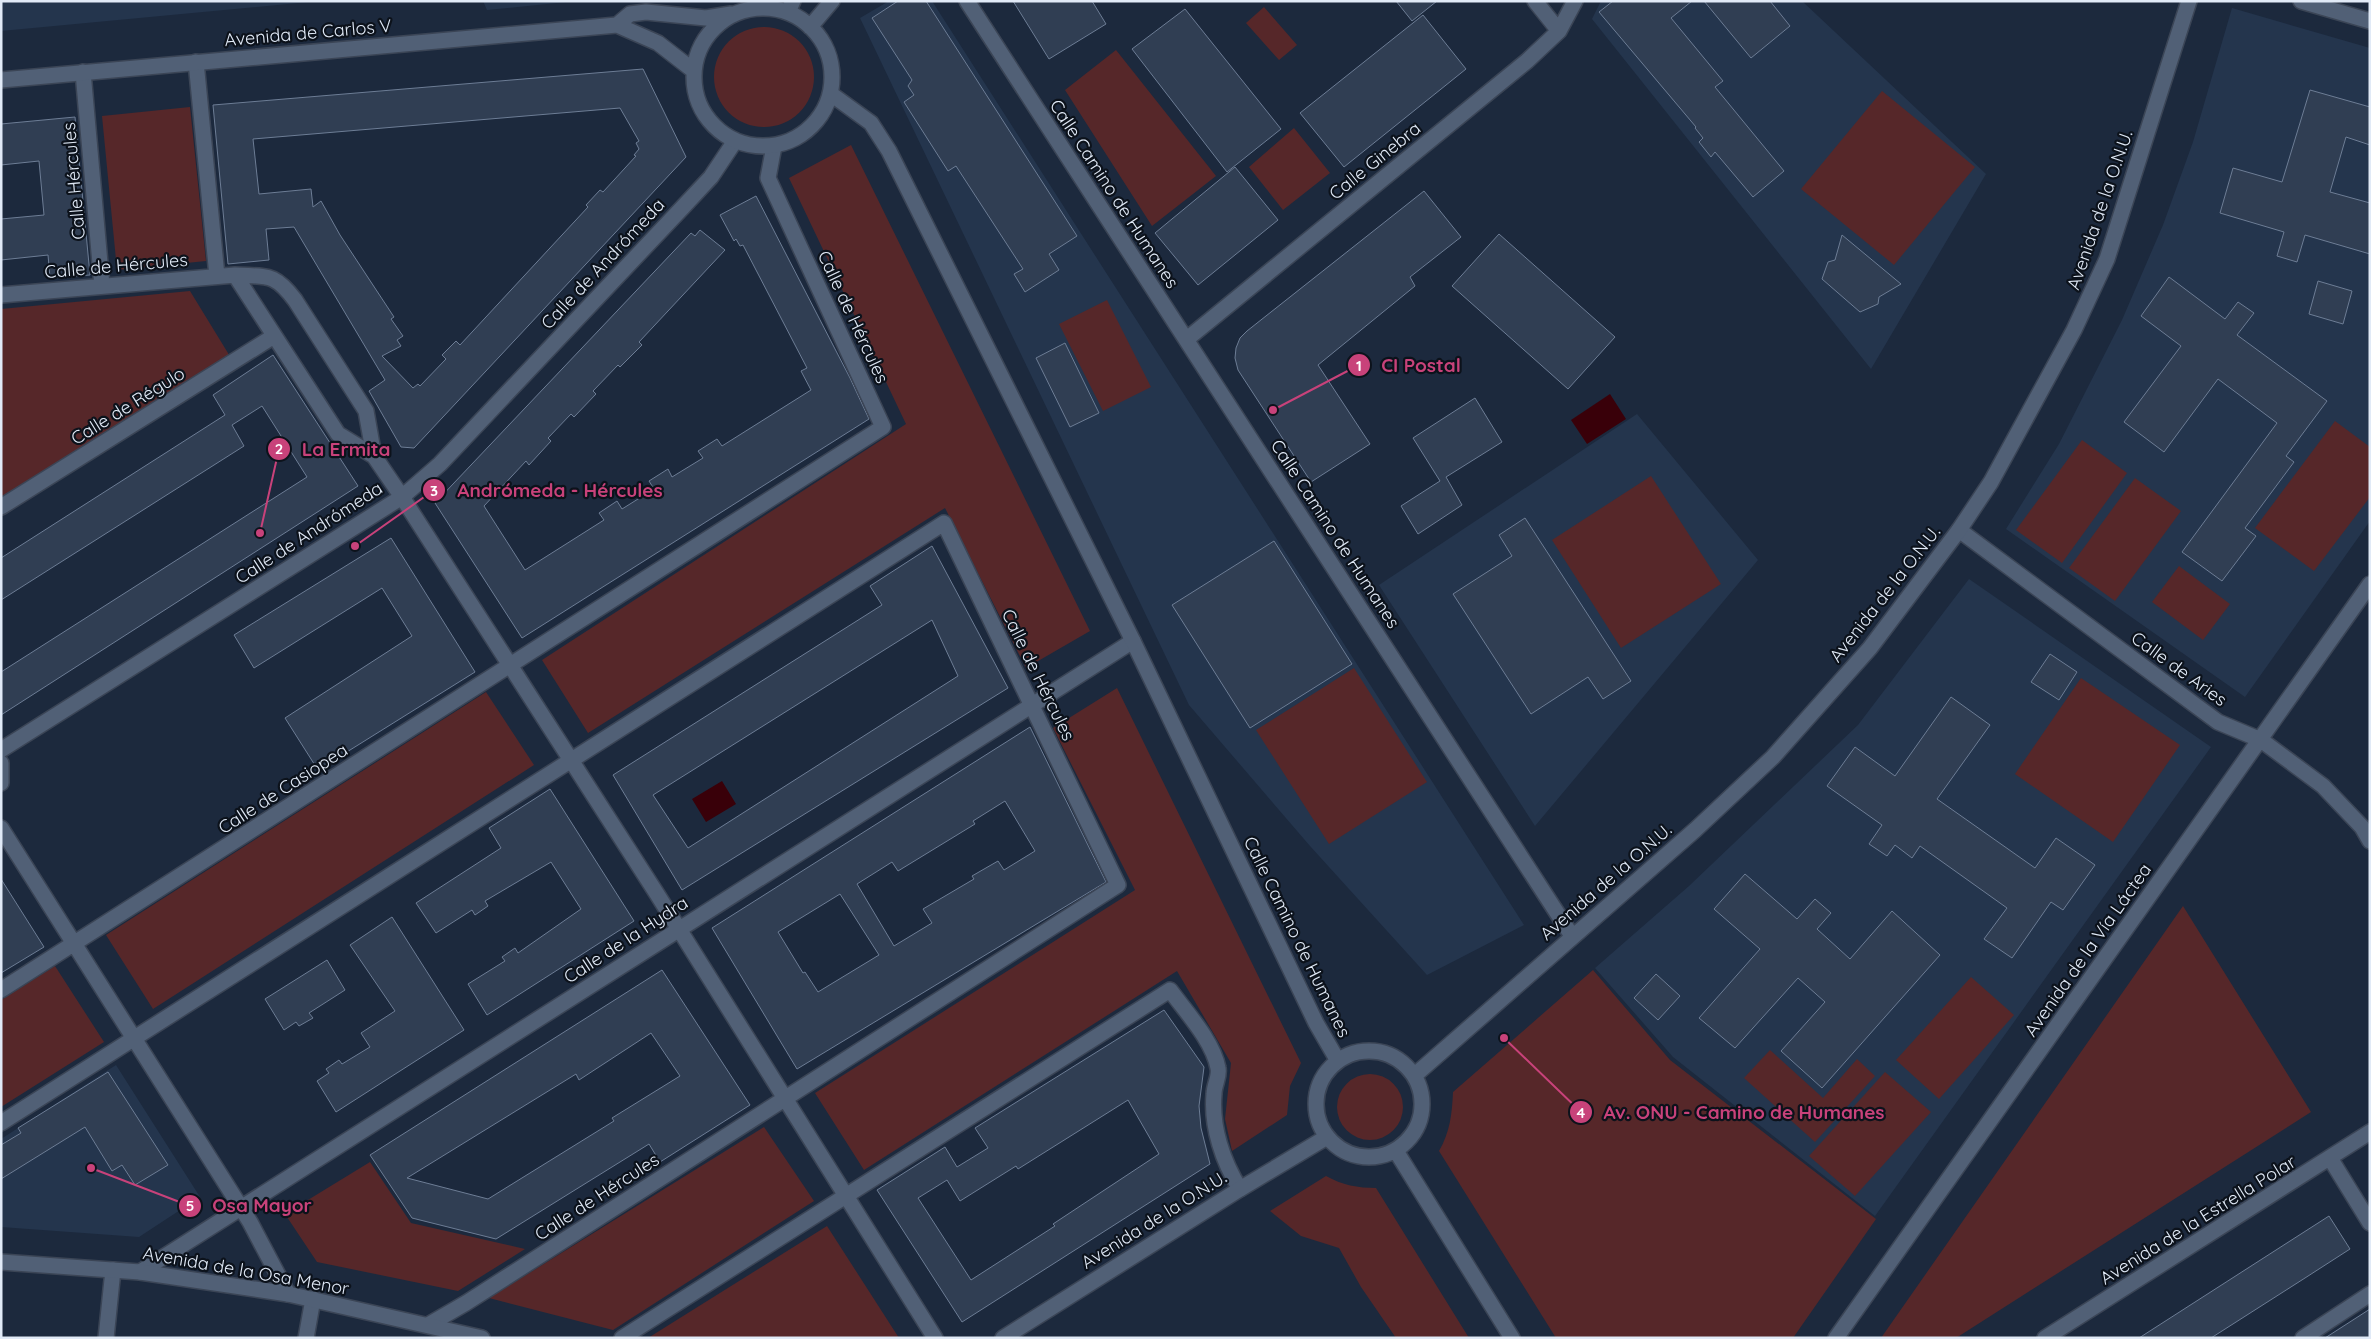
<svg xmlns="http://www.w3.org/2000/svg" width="2371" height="1339" font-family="Quicksand,sans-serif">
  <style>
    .built { fill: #24354d }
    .green { fill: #562729 }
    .water { fill: #390009 }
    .building { fill: #303e53; stroke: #6d7d95; fill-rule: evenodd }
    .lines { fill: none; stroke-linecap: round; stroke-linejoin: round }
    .minor-casing { stroke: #3b4556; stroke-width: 18 }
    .tertiary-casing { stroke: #3b4556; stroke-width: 18 }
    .minor { stroke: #516076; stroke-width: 15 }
    .tertiary { stroke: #516076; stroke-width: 15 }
    .labels { text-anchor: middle; stroke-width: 4.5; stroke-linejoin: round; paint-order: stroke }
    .street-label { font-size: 18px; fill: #e1eaf7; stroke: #0c121b }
    .leader { fill: none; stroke: #c8427a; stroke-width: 2 }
    .callout-dot { fill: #c8427a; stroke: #0c121b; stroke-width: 2 }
    .mark-label { font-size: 15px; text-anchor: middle; font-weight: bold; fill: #fff }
    .callout-label { font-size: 19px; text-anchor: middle; font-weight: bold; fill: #c8427a; stroke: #0c121b; stroke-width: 4.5; stroke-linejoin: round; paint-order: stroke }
  </style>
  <rect width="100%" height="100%" fill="#1c293d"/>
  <path class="built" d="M 1,1 L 319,1 L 1,31 Z
    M 483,1 L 576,1 L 487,10 Z
    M 889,1 L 932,1 L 1524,925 L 1427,975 L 1310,846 L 1189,705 L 860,18 Z
    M 1601,1 L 1802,1 L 1986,174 L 1871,369 L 1592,19 Z
    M 2232,8 L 2370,48 L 2370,521 L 2245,697 L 2006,529 L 2059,444 L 2122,320 L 2163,225 L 2193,142 Z
    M 1637,414 L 1758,560 L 1535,826 L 1379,585 Z
    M 1969,579 L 2211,747 L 1875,1216 L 1673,1057 L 1595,968 L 1689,886 L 1858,725 Z
    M 116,1065 L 200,1197 L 139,1237 L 1,1227 L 1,1139 Z"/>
  <path class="green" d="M 1264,7 L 1297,45 L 1279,60 L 1246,23 Z
    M714 77a50 50 0 1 1 100 0a50 50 0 1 1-100 0Z
    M 1116,50 L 1216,176 L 1152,226 L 1065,90 Z
    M 1882,91 L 1975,167 L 1894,265 L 1801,189 Z
    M 190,107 L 206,261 L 117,270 L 102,116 Z
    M 1294,128 L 1330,173 L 1283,210 L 1249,167 Z
    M 851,145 L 1090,631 L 1026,668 L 945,508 L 588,733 L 542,660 L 906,424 L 789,178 Z
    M 190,291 L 231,358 L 1,503 L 1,309 Z
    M 1107,300 L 1151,387 L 1103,411 L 1059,324 Z
    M 2335,421 L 2370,447 L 2370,497 L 2314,571 L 2255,528 Z
    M 2082,440 L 2127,473 L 2062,563 L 2016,530 Z
    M 1651,476 L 1721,584 L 1621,648 L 1552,540 Z
    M 2135,478 L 2181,511 L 2115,601 L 2069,568 Z
    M 2179,566 L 2230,604 L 2203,640 L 2152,602 Z
    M 1354,668 L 1427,782 L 1329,844 L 1256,730 Z
    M 2081,678 L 2180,745 L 2113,842 L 2015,774 Z
    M 1117,688 L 1301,1063 L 1290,1086 L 1287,1115 L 1232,1151 L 1225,1119 L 1231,1063 L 1177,971 L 864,1170 L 815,1093 L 1135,890 L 1053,728 Z
    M 486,692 L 534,765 L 153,1009 L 106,935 Z
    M 2183,906 L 2311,1112 L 1956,1338 L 1881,1338 Z
    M 55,966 L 104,1042 L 1,1107 L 1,1000 Z
    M 1593,970 L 1670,1060 L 1876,1219 L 1793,1338 L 1556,1338 L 1439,1151 C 1450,1132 1452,1114 1453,1092 Z
    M 1971,977 L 2014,1015 L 1939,1099 L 1896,1060 Z
    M 1770,1050 L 1823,1098 L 1857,1059 L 1875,1076 L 1815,1142 L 1744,1078 Z
    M 1885,1072 L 1931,1112 L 1855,1196 L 1809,1156 Z
    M1337 1107a33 33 0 1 1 66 0a33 33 0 1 1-66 0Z
    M 764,1127 L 814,1201 L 613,1330 L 489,1298 Z
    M 370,1162 L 411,1223 L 525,1249 L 458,1291 L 317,1262 L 285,1214 Z
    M 1326,1176 C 1342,1185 1358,1188 1376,1188 L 1469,1338 L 1396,1338 L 1361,1287 L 1339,1248 L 1301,1236 L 1270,1211 Z
    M 827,1226 L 899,1338 L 648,1338 Z"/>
  <path class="water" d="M 1610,394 L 1626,419 L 1587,444 L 1571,420 Z
    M 722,781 L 736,804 L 706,822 L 692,799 Z"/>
  <path class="building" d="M 898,1 L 926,1 L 1077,236 L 1049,254 L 1059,270 L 1025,292 L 1014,274 L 1023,269 L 956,166 L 948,171 L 904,102 L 914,95 L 908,86 L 912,80 L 872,18 Z
    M 1013,1 L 1092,1 L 1106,24 L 1049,59 Z
    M 1396,1 L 1437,1 L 1412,21 Z
    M 1613,1 L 1692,1 L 1671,18 L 1723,81 L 1715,87 L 1784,171 L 1753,197 L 1715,152 L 1711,157 L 1699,142 L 1703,138 L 1695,128 L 1696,127 L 1599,12 Z
    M 1704,1 L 1770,1 L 1790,26 L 1751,58 Z
    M 1185,9 L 1281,129 L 1227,172 L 1132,49 Z
    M 1423,15 L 1466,69 L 1344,167 L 1300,113 Z
    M 643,69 L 686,157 L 414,448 L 401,447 L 369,391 L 385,380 L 294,227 L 266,229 L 269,260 L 228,264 L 213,105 ZM 620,108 L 639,141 L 636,143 L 639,149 L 634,155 L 636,156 L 603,192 L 600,190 L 586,205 L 588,207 L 460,345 L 456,341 L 442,355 L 446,359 L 420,386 L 418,384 L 413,388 L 382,356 L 401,346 L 397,340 L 403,336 L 391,319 L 394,317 L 340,235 L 321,201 L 313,207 L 311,189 L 259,194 L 253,139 Z
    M 2310,90 L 2370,107 L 2370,145 L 2346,137 L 2330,192 L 2370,203 L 2370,254 L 2305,235 L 2297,262 L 2277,256 L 2284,232 L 2220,213 L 2233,168 L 2282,182 Z
    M 75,117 L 90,275 L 50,278 L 48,255 L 1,260 L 1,219 L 44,215 L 39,161 L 1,165 L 1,124 Z
    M 1235,167 L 1278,220 L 1198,285 L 1155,233 Z
    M 1424,191 L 1461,237 L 1410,277 L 1415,286 L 1318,365 L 1370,444 L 1311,482 L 1238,370 L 1235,358 L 1236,348 L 1240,338 L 1247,331 Z
    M 756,196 L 850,378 L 869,419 L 522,638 L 435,503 L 691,233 L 695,236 L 700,230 L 725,250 L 639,342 L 642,345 L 620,367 L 618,365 L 593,391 L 596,394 L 574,417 L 571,414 L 548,438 L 551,441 L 529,465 L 526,461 L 484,506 L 525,570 L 604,520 L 599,513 L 617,501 L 622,509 L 654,489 L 649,481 L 668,469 L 672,477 L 703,458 L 698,451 L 717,439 L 722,446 L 811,390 L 801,371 L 807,368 L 743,245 L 740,246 L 736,239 L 734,241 L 720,215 Z
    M 1499,234 L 1615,337 L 1568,389 L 1452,286 Z
    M 1842,235 L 1901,284 L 1879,297 L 1878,304 L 1860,312 L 1822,279 L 1828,262 L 1835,260 Z
    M 2169,277 L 2225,319 L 2238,302 L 2254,313 L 2237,335 L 2327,401 L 2286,456 L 2294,462 L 2245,528 L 2256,536 L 2222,581 L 2182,552 L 2277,423 L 2218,379 L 2164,452 L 2124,422 L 2181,346 L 2141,316 Z
    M 2318,281 L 2352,291 L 2343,324 L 2309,314 Z
    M 1065,343 L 1099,413 L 1070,427 L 1036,358 Z
    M 273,355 L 358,486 L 1,715 L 1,672 L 307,477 L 262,406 L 232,425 L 244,446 L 1,600 L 1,558 L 225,415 L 213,395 Z
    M 1475,398 L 1502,442 L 1446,477 L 1462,505 L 1418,534 L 1401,506 L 1440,481 L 1413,438 Z
    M 1525,518 L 1631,681 L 1603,699 L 1588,677 L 1531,714 L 1453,594 L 1512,556 L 1499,535 Z
    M 391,538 L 475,672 L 318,770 L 285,718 L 412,636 L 382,588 L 254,668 L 234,635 Z
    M 1274,541 L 1352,664 L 1250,728 L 1172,605 Z
    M 932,546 L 1008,688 L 682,890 L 613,775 L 882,605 L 870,586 ZM 932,620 L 958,676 L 688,848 L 653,795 Z
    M 2050,654 L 2077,672 L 2059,700 L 2031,682 Z
    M 1951,697 L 1990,725 L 1937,799 L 2035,868 L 2056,838 L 2095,865 L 2063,910 L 2051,902 L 2012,958 L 1984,939 L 2007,908 L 1920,846 L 1912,858 L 1895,845 L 1887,856 L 1869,844 L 1882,825 L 1827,786 L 1855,747 L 1895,776 Z
    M 1030,727 L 1106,882 L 797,1069 L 712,928 ZM 1005,801 L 1035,851 L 1004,870 L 998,861 L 972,876 L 974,879 L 923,909 L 932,923 L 894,946 L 857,884 L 892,862 L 898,871 L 975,824 L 973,821 ZM 840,894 L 879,955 L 818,992 L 805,972 L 803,973 L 778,932 Z
    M 550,789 L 634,921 L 487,1015 L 468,984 L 505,961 L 502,957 L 515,948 L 518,953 L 581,909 L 551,862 L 485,901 L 488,906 L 475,915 L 472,910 L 436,933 L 416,903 L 501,848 L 489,828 Z
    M 1745,874 L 1797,919 L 1815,899 L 1831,913 L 1817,929 L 1850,959 L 1892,911 L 1940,955 L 1822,1088 L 1781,1051 L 1825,1002 L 1798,978 L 1735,1048 L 1699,1018 L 1760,949 L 1714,909 Z
    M 1,879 L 44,947 L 1,973 Z
    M 392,917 L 464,1030 L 336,1112 L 317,1081 L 329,1073 L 326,1069 L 339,1060 L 342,1064 L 370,1047 L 361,1033 L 395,1011 L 350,945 Z
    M 327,960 L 345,990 L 309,1013 L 313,1018 L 299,1026 L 296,1022 L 284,1030 L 265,999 Z
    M 662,970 L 750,1105 L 660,1162 L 649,1144 L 496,1239 L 412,1218 L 370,1155 ZM 651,1033 L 680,1076 L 612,1118 L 614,1121 L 488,1199 L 407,1178 L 576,1074 L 579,1080 Z
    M 1656,974 L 1680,996 L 1658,1020 L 1634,998 Z
    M 1164,1010 L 1204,1067 L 1199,1106 L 1201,1128 L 1210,1164 L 962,1322 L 877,1190 L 945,1147 L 957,1167 L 988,1148 L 975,1128 ZM 1128,1100 L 1159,1154 L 1053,1224 L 1055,1226 L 971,1280 L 918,1198 L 947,1180 L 960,1201 L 1016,1166 L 1018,1169 Z
    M 108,1072 L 168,1165 L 135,1185 L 122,1165 L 112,1171 L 85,1127 L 1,1179 L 1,1145 L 21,1133 L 18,1128 Z
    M 2329,1216 L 2350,1249 L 2305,1278 L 2211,1338 L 2139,1338 Z
    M 2370,1309 L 2370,1338 L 2325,1338 Z"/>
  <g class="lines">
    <defs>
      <path id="minor" d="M 967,1 L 1572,936
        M 1535,1 L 1559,31
        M 2301,1 L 2370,21
        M 788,12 L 793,1
        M 196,62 L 217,276
        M 83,72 L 102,286
        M 1,295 L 235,275
        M 1187,339 L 1527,61 L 1559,31 L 1575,1
        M 374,456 L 366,411 L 295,300 C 274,272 267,277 235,275 L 338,434 L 374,456 L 402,497 L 657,894 L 935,1338
        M 1,507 L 274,336
        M 1959,530 L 2218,722 L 2261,740 L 2323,786 L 2362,827 L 2370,841
        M 1,750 L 402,497 L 440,464 L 683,207 L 711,177 L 735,141
        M 1,763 L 1,783
        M 1,828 L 250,1222 L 288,1294
        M 1,990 L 883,427 L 768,178 L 774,146
        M 1,1123 L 944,523 L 1118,885 L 466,1303 L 428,1325
        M 2330,1158 L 2370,1223
        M 140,1272 L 1133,641
        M 106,1338 L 113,1270
        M 306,1338 L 313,1299
        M 622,1338 L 1170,990 C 1186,1012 1213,1041 1218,1068 C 1220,1076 1214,1085 1214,1094 C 1211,1127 1223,1162 1240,1189
        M 1836,1338 L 2370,584
        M 2045,1338 L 2370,1132
        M 2303,1338 L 2370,1294"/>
      <path id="tertiary" d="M694 77a69 69 0 1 1 138 0a69 69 0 1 1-138 0Z
        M 617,25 L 630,14 L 646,12 L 706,18 L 731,14
        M 810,27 L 832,1
        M 1,80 L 617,25 L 658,43 L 694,71
        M 831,94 L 871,123 L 889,151 L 1133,641 L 1316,1023 L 1338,1061
        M1316 1104a53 53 0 1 1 106 0a53 53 0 1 1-106 0Z
        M 1415,1075 L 1695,830 L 1773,757 L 1870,648 L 1959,530 L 1991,482 L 2074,330 L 2107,259 L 2189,1
        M 1396,1151 L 1512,1338
        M 1,1262 L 140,1272 L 288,1294 L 482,1338
        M 1003,1338 L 1240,1189 L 1327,1137"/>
    </defs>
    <use href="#minor" class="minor-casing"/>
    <use href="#tertiary" class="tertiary-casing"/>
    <use href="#minor" class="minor"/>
    <use href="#tertiary" class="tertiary"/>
  </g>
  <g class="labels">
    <g class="street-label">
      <text transform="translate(308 33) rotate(-5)" y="6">Avenida de Carlos V</text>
      <text transform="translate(1375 161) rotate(-39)" y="6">Calle Ginebra</text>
      <text transform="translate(74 181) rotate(-95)" y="6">Calle Hércules</text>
      <text transform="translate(1114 194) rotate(57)" y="6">Calle Camino de Humanes</text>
      <text transform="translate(2100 210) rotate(-71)" y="6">Avenida de la O.N.U.</text>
      <text transform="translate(603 264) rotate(-47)" y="6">Calle de Andrómeda</text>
      <text transform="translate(116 266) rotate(-5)" y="6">Calle de Hércules</text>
      <text transform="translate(853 317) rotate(65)" y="6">Calle de Hércules</text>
      <text transform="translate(128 406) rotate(-32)" y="6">Calle de Régulo</text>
      <text transform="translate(309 533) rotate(-33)" y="6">Calle de Andrómeda</text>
      <text transform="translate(1335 534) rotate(57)" y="6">Calle Camino de Humanes</text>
      <text transform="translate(1885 594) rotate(-52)" y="6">Avenida de la O.N.U.</text>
      <text transform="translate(2179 669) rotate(36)" y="6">Calle de Aries</text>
      <text transform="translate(1038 675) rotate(64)" y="6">Calle de Hércules</text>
      <text transform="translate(283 789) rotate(-33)" y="6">Calle de Casiopea</text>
      <text transform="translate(1606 882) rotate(-41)" y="6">Avenida de la O.N.U.</text>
      <text transform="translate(1297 937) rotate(64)" y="6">Calle Camino de Humanes</text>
      <text transform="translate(626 940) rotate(-33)" y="6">Calle de la Hydra</text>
      <text transform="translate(2088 950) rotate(-55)" y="6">Avenida de la Vía Láctea</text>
      <text transform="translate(597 1197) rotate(-33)" y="6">Calle de Hércules</text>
      <text transform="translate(1154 1220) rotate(-32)" y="6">Avenida de la O.N.U.</text>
      <text transform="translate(2198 1220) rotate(-32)" y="6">Avenida de la Estrella Polar</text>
      <text transform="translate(246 1271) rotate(10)" y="6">Avenida de la Osa Menor</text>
    </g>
  </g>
  <path class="leader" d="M1273 410L1359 365M260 533L279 449M355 546L434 490M1504 1038L1581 1112M91 1168L190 1206"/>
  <g class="callout-dot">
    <circle cx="1273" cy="410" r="5"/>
    <circle cx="260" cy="533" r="5"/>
    <circle cx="355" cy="546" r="5"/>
    <circle cx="1504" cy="1038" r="5"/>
    <circle cx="91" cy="1168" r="5"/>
    <circle cx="1359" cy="365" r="12"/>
    <circle cx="279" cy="449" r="12"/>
    <circle cx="434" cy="490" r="12"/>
    <circle cx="1581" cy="1112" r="12"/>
    <circle cx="190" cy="1206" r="12"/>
  </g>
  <g class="mark-label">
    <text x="1359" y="371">1</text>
    <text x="279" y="454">2</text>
    <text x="434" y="496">3</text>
    <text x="1581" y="1118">4</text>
    <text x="190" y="1211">5</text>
  </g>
  <g class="callout-label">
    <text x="1421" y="372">CI Postal</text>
    <text x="346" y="456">La Ermita</text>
    <text x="560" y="497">Andrómeda - Hércules</text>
    <text x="1744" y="1119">Av. ONU - Camino de Humanes</text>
    <text x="262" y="1212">Osa Mayor</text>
  </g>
  <rect width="2371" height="1339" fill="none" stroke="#e1eaf7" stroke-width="5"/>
</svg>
